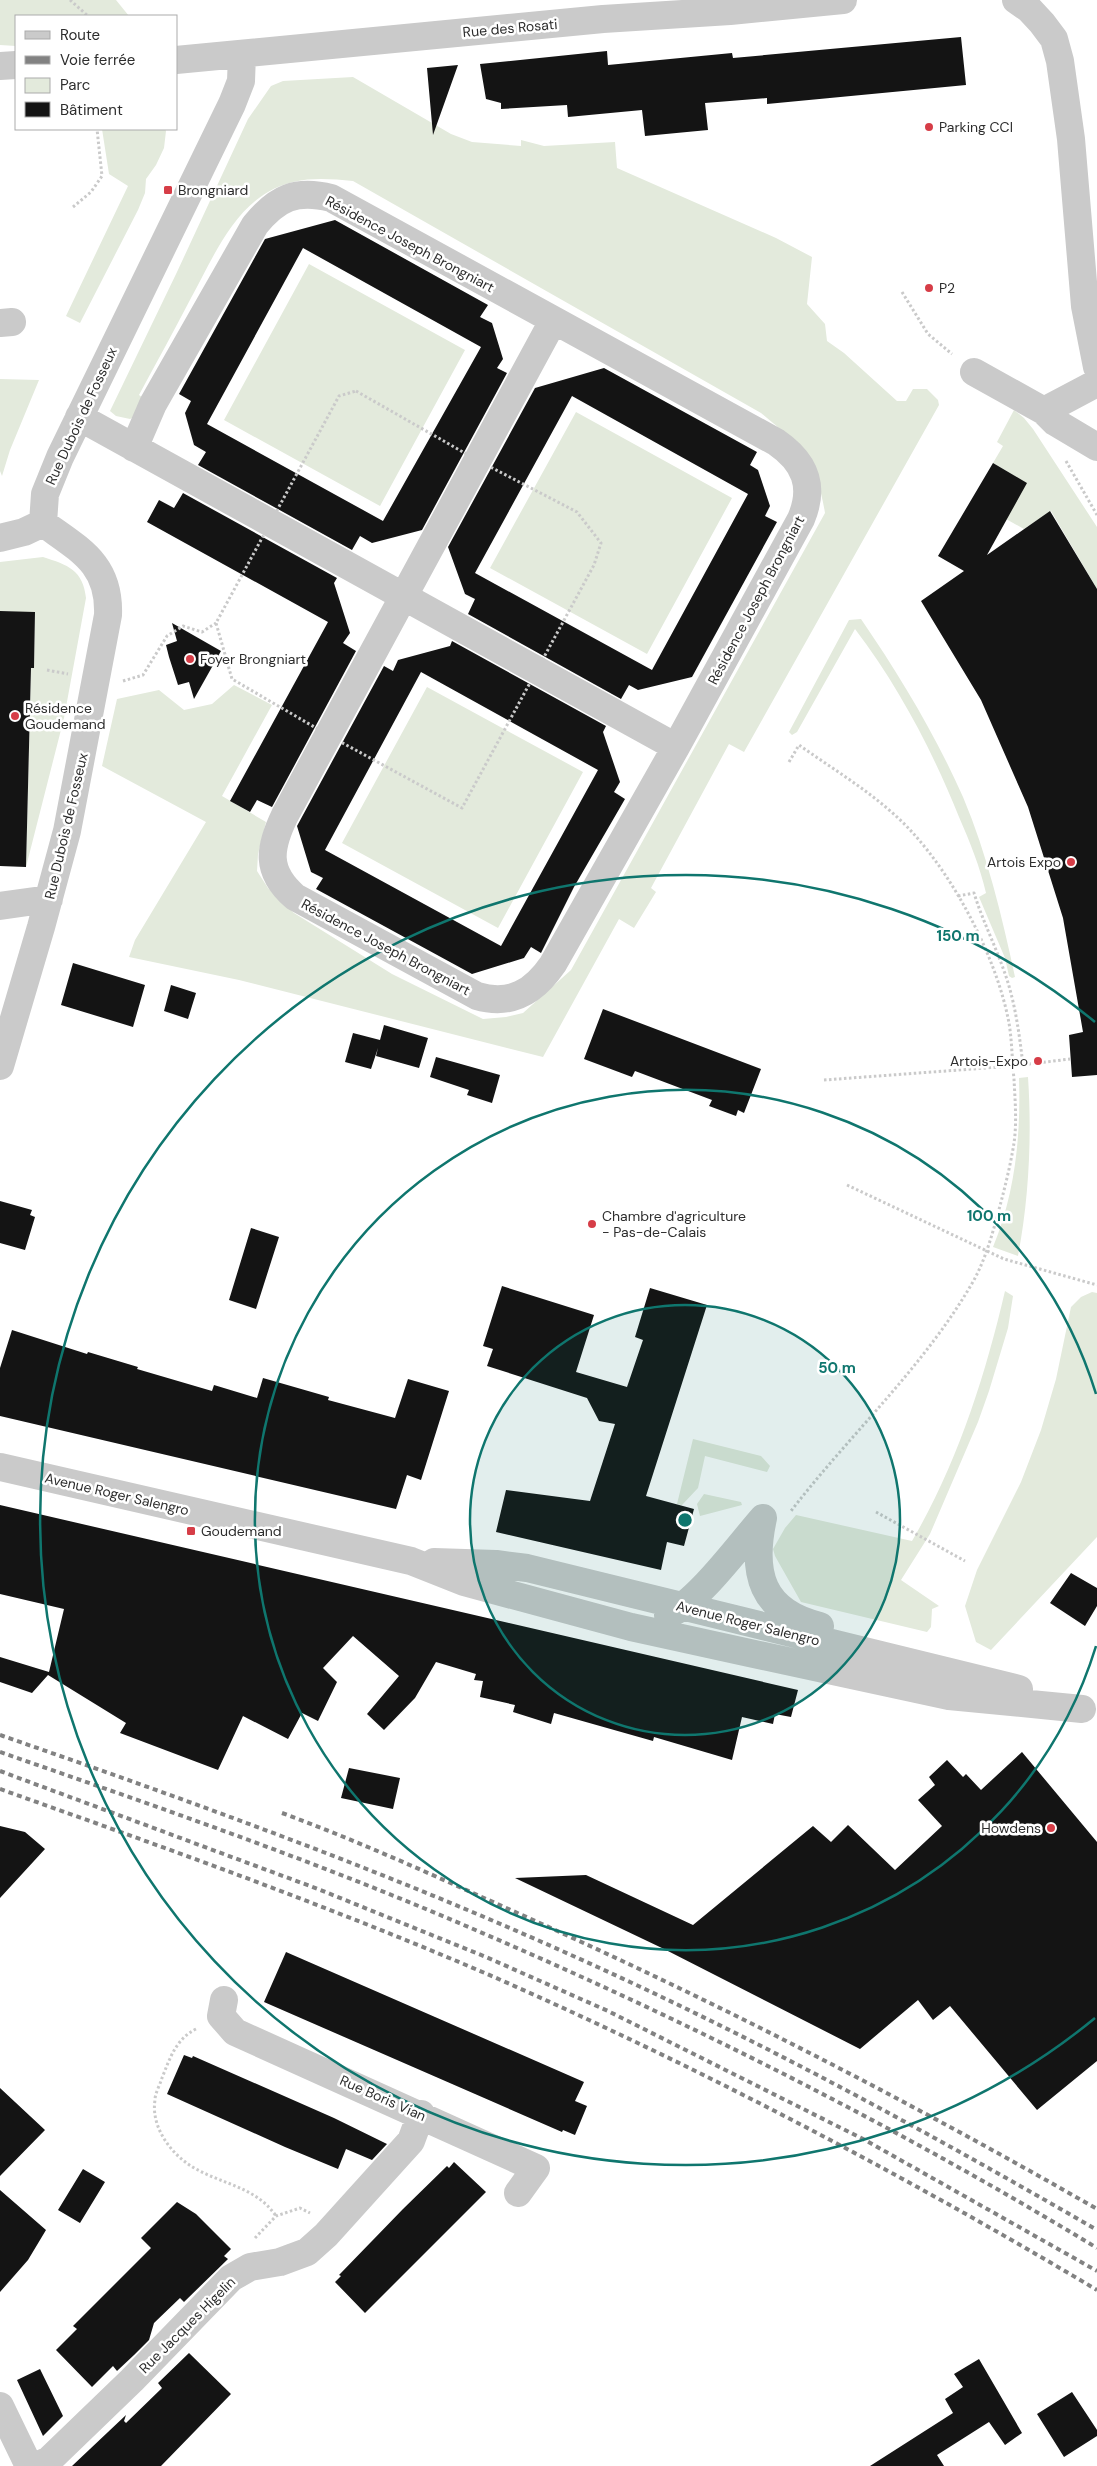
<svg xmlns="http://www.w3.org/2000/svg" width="1097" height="2466" font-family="'DM Sans',sans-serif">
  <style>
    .green { fill: #e3eadc }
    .building { fill: #141414; fill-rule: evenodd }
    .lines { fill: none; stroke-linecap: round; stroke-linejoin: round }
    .path { stroke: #cacaca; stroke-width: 3; stroke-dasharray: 2.5 2.5; stroke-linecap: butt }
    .minor { stroke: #cacaca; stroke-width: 28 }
    .rail { stroke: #828282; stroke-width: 4; stroke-dasharray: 5 4; stroke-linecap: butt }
    .ring { fill: none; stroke: #0f766e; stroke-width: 2.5 }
    .poi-dot { fill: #d63d47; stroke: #fff; stroke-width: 2 }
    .labels { text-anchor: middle; stroke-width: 5; stroke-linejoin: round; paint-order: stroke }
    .street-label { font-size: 14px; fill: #2d2d2d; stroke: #fff }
    .poi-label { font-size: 14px; fill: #2d2d2d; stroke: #fff; text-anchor: start }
    .centre { fill: #0f766e; stroke: #fff; stroke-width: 2.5 }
    .ring-label { font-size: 15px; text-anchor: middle; font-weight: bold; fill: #0f766e; stroke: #fff; stroke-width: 5; stroke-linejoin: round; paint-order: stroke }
  </style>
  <rect width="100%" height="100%" fill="#fff"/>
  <path class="green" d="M 0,0 L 116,0 L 129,16 L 16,16 L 16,46 L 0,45 Z
    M 353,77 L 451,134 L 472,142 L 521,146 L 521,140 L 544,146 L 615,142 L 617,168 L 776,238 L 812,257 L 807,304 L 825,324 L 827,341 L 844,353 L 897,401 L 906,401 L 913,389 L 927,389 L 938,400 L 939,405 L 744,752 L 729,744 L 651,888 L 656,892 L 634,928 L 619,919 L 543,1057 L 239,980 L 129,957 L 135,940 L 206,822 L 102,766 L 117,699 L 159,690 L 184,710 L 212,704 L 234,685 L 272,705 L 222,796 L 266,822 L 258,854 L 257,871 L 268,888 L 294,913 L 392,974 L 483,1019 L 506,1017 L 523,1013 L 571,970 L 825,513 C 817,462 800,445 761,413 L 353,181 C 323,178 295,176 268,192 C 230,214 211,262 191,298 C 174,331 156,363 139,395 L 143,398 L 140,414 L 130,419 L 116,416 L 110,411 L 177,272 L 248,119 L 271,86 L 283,81 Z
    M 102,129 L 165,129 L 166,131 L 164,148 L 156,165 L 146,179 L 145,193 L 138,210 L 80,323 L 66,316 L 128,186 L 109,174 Z
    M 309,264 L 465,350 L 380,506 L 224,420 Z
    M 0,379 L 39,380 L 10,450 L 2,476 L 0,471 Z
    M 1014,410 L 1024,418 L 1033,429 L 1097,527 L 1097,589 L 1051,511 L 1024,529 L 1006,519 L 1026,483 L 993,463 L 1003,446 L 997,442 Z
    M 576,412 L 732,498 L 647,654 L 490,568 Z
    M 43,557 C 68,565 83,570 86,598 L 64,718 L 26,867 L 31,668 L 34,667 L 35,613 L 0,611 L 0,562 Z
    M 861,619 C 900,676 935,734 963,797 C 987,854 1002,916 1015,977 L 1012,978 L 1009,976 L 1005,958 L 979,897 L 986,893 C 980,867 970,842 959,817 C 932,750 899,687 855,629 L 797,732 L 792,735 L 789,732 L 849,620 Z
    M 427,687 L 583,772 L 498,928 L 342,843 Z
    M 1028,1077 C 1032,1136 1029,1198 1018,1256 L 993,1247 C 1015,1194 1021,1136 1019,1078 Z
    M 1005,1291 L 1013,1296 L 1008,1328 L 989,1391 L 978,1422 L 930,1534 L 901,1580 L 939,1606 L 932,1609 L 931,1627 L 927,1632 L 801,1602 L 775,1556 L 773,1549 L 785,1528 L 796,1515 L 912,1541 C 957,1464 985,1377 1005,1291 Z
    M 1092,1292 L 1097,1293 L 1097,1537 L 991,1650 L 976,1642 L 965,1606 L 977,1570 L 1021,1482 L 1041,1430 L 1056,1379 L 1071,1307 L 1081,1297 Z
    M 693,1439 L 761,1456 L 770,1466 L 767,1472 L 705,1456 L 698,1488 L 682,1505 L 677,1504 Z
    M 704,1494 L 741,1502 L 742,1505 L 700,1516 L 697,1504 Z"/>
  <path class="building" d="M 961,37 L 966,85 L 767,104 L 767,98 L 705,103 L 708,130 L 645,136 L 642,110 L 568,117 L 567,105 L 501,109 L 501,103 L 486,99 L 480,64 L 607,51 L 608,65 L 732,53 L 733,58 Z
    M 458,65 L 433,135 L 427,68 Z
    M 335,220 L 488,305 L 480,317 L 492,323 L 503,359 L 497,368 L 507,373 L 422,530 L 372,543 L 360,536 L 352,550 L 198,465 L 206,452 L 194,445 L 185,413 L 191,401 L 179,394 L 265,239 ZM 303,248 L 481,347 L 383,521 L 207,424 Z
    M 604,368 L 757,452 L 750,465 L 758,470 L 770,506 L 765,516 L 777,522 L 692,677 L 638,690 L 629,685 L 621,699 L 468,614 L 475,599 L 465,594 L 448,547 L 535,388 ZM 572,396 L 748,494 L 652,670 L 475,573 Z
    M 993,463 L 1027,483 L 987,555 L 1050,511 L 1097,589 L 1097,1075 L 1072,1077 L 1069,1035 L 1083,1032 L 1063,918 L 1028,807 L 981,700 L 921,601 L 964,571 L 938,556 Z
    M 183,493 L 337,578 L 334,583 L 350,633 L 343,643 L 356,651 L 272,807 L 257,800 L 250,812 L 230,801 L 328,622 L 147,522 L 159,500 L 174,508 Z
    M 0,611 L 35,612 L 34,668 L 31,668 L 26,867 L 0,866 Z
    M 172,623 L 221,651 L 194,699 L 189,682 L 178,685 L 169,657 L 166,645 L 177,641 Z
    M 452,641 L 606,726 L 603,732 L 620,782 L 614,792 L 625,799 L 574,887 L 541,953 L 531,947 L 524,958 L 472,974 L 316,889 L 323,878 L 311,872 L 297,826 L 384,666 L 393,671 L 398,660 L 450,646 ZM 421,672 L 598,770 L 501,946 L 325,850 Z
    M 73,963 L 145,985 L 133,1027 L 61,1005 Z
    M 171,985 L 196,993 L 188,1019 L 164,1011 Z
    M 603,1009 L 761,1069 L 744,1113 L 738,1110 L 736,1116 L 709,1106 L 712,1100 L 635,1071 L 632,1077 L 584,1059 Z
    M 384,1025 L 428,1038 L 419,1068 L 376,1056 L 378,1048 L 371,1069 L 345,1062 L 353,1033 L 380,1040 Z
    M 436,1057 L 500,1075 L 492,1103 L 467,1095 L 469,1090 L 430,1077 Z
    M 0,1201 L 32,1210 L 30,1215 L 35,1217 L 25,1250 L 0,1243 Z
    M 251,1228 L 279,1237 L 256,1309 L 229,1300 Z
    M 502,1286 L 594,1315 L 576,1372 L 627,1387 L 643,1340 L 635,1337 L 650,1288 L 707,1305 L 646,1496 L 694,1509 L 684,1546 L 667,1542 L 661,1570 L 496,1532 L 506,1490 L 590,1501 L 615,1424 L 599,1421 L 587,1398 L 487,1366 L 493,1349 L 483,1346 Z
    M 12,1330 L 87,1354 L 88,1352 L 138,1367 L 137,1369 L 212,1391 L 214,1385 L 257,1398 L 263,1378 L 329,1397 L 328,1400 L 395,1418 L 408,1379 L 449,1391 L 421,1480 L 407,1475 L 396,1509 L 0,1416 L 0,1368 Z
    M 0,1505 L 798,1690 L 791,1717 L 775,1714 L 773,1724 L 742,1717 L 732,1760 L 654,1737 L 653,1741 L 554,1713 L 551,1724 L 513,1712 L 515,1705 L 480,1697 L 483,1681 L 474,1680 L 476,1674 L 436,1662 L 415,1698 L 384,1730 L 367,1714 L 399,1676 L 353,1636 L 323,1668 L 337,1682 L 318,1721 L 302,1713 L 288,1739 L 243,1716 L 218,1770 L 120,1733 L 126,1723 L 48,1675 L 32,1693 L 0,1682 L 0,1657 L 49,1672 L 64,1609 L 0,1594 Z
    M 1071,1573 L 1097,1588 L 1097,1606 L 1085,1626 L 1050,1603 Z
    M 1022,1752 L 1097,1842 L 1097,2061 L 1037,2110 L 950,2006 L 933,2020 L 918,2000 L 860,2049 L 664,1949 L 515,1878 L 586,1875 L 693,1925 L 813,1826 L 831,1842 L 848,1825 L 895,1870 L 942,1826 L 918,1800 L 935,1785 L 929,1777 L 947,1760 L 963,1777 L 966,1774 L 981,1790 Z
    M 349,1768 L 400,1778 L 393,1809 L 341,1798 Z
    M 0,1826 L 25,1832 L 45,1849 L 0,1898 Z
    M 286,1952 L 584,2082 L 575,2101 L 587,2106 L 575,2135 L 563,2130 L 562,2132 L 264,2002 Z
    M 184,2055 L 192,2058 L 193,2056 L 334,2118 L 387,2144 L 372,2160 L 346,2149 L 338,2169 L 285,2147 L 167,2094 Z
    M 0,2088 L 45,2130 L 0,2176 Z
    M 454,2162 L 486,2192 L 365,2313 L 335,2282 L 341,2276 L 339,2275 L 403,2209 L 447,2166 L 449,2168 Z
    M 83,2169 L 105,2182 L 80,2223 L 58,2210 Z
    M 0,2190 L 46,2230 L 28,2260 L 0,2292 Z
    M 177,2202 L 196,2214 L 231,2249 L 224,2256 L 228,2259 L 184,2302 L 180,2298 L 154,2323 L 149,2340 L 134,2355 L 117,2371 L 113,2366 L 92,2387 L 56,2350 L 77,2329 L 73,2326 L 151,2248 L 141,2238 Z
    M 189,2353 L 231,2394 L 161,2466 L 72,2466 L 126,2415 L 124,2421 L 126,2423 L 162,2388 L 158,2383 Z
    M 979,2359 L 1022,2433 L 1005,2445 L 989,2422 L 937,2455 L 944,2466 L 870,2466 L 953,2413 L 945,2399 L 963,2387 L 954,2374 Z
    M 40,2369 L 63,2416 L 43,2436 L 17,2380 Z
    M 1072,2392 L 1097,2430 L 1097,2436 L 1064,2457 L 1037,2414 Z"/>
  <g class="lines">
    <path class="path" d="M 70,0 L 88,16
      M 73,207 L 91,192 L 102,176 L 97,129
      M 902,292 L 928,334 L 952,354
      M 356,391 L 477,460 L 577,512 L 601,543 L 594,565 L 462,808 L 328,735 L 232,679 L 216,623 L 339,396 Z
      M 1066,461 L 1097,515
      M 47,670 L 68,674
      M 123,681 L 143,675 L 167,636 L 183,626 L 202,632 L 216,623
      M 789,762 L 799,745 C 837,772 880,797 912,832 C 956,880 997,959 1009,1023 C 1012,1041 1012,1060 1014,1079 C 1015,1100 1017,1122 1014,1143 C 1011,1162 1006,1183 1001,1202 C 994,1228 987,1256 974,1280 C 925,1366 851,1433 791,1511
      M 958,896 L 974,893 C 982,919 994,943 1003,968 C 1015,1000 1019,1032 1023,1065
      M 824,1080 L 1013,1066 L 1070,1059
      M 847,1185 L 1004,1259 L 1097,1285
      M 876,1512 L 965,1561
      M 196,2029 C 176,2039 170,2058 162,2078 C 160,2085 155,2093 155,2100 C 151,2125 168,2150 188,2164 C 217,2184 255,2185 276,2216
      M 255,2238 L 276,2216 L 300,2208 L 310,2213"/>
    <path class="minor" d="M 1016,0 L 1029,9 L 1042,23 L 1054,39 L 1060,61 L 1071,139 L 1085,306 L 1097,367
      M 176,60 L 603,19 L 730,11 L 843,0
      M 0,66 L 16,65
      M 0,323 L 12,322
      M 974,372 L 1044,411 L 1055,422 L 1097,447
      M 1044,411 L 1097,383
      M 79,417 L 676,747
      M 134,448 L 153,404 L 255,225 C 277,198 296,189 331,198 L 776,442 C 805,462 815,486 801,519 L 676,747 L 553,964 C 534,992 511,1006 477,996 L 295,897 C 265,871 269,848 285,815 L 553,321
      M 0,538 L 24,532 L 43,523
      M 0,906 L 49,899
      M 0,1066 L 41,927 L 67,831 L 108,615 C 110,564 80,550 43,523 L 45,494 L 60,457 L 232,104 L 241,81 L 242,54
      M 0,1467 L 411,1561 L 464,1582 L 631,1627 L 745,1652 L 949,1696 L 1082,1709
      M 763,1518 C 751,1573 761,1612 820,1626
      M 434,1562 L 496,1564 L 527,1568 L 1019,1689
      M 668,1615 C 698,1602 740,1544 763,1518
      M 224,2000 L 221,2016 L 235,2032 L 536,2168 L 518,2193
      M 0,2406 L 29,2466
      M 37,2466 L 49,2460 L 132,2380 L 231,2278 L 250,2267 L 280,2262 L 307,2252 L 326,2235 L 411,2141 L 421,2114"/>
    <path class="rail" d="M 0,1735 C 193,1802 385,1871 571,1955 C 752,2036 926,2131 1097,2230
      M 0,1752 C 141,1801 283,1850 421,1907 C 654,2004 881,2117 1097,2248
      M 0,1771 L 318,1889 L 486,1957 L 608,2011 L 865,2140 L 1097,2271
      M 0,1789 C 166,1848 332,1907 494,1977 C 701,2068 902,2174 1097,2290
      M 282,1813 C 361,1842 437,1877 513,1911 C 713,2000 907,2100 1097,2209"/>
  </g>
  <circle cx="685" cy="1520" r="215" fill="#0f766e" fill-opacity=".12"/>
  <g class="ring">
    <circle cx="685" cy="1520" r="215"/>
    <path d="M1096 1646A430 430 0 1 1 1096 1394"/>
    <path d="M1095 2018A645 645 0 1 1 1095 1022"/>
  </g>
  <g class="poi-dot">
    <circle cx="929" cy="127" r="5"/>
    <rect x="163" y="185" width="10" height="10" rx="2.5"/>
    <circle cx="929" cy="288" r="5"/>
    <circle cx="190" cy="659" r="5"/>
    <circle cx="15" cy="716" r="5"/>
    <circle cx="1071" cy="862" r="5"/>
    <circle cx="1038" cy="1061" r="5"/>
    <circle cx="592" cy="1224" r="5"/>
    <rect x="186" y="1526" width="10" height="10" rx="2.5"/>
    <circle cx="1051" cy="1828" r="5"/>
  </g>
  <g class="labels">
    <g class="street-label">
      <text transform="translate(510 28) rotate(-5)" y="5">Rue des Rosati</text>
      <text transform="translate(410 244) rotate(28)" y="5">Résidence Joseph Brongniart</text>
      <text transform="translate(81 416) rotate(-65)" y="5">Rue Dubois de Fosseux</text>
      <text transform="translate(756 600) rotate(-62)" y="5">Résidence Joseph Brongniart</text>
      <text transform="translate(66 826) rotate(-77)" y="5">Rue Dubois de Fosseux</text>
      <text transform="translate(386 947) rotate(28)" y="5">Résidence Joseph Brongniart</text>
      <text transform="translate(117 1494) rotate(13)" y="5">Avenue Roger Salengro</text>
      <text transform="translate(748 1623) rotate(14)" y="5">Avenue Roger Salengro</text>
      <text transform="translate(383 2098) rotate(24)" y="5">Rue Boris Vian</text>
      <text transform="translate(187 2325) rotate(-45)" y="5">Rue Jacques Higelin</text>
    </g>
    <g class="poi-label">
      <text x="939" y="132">Parking CCI</text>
      <text x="178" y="195">Brongniard</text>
      <text x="939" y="293">P2</text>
      <text x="200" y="664">Foyer Brongniart</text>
      <text x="25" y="713">Résidence<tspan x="25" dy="16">Goudemand</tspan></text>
      <text x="1061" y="867" text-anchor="end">Artois Expo</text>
      <text x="1028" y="1066" text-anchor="end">Artois-Expo</text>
      <text x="602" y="1221">Chambre d'agriculture<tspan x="602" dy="16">- Pas-de-Calais</tspan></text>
      <text x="201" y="1536">Goudemand</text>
      <text x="1041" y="1833" text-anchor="end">Howdens</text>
    </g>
  </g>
  <circle cx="685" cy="1520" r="8" class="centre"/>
  <g class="ring-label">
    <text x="958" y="941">150 m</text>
    <text x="989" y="1221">100 m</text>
    <text x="837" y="1373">50 m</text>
  </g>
  <rect x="15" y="15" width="162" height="115" fill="#ffffff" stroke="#ababab"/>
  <rect x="25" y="31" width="25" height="8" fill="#cacaca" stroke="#ababab"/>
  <text x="60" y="40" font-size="15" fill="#2d2d2d">Route</text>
  <rect x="25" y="56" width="25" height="8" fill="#828282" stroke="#ababab"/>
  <text x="60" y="65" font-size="15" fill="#2d2d2d">Voie ferrée</text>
  <rect x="25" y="78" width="25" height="15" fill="#e3eadc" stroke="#ababab"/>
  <text x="60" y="90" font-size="15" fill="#2d2d2d">Parc</text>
  <rect x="25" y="102" width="25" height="15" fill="#141414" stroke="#ababab"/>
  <text x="60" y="115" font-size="15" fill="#2d2d2d">Bâtiment</text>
</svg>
